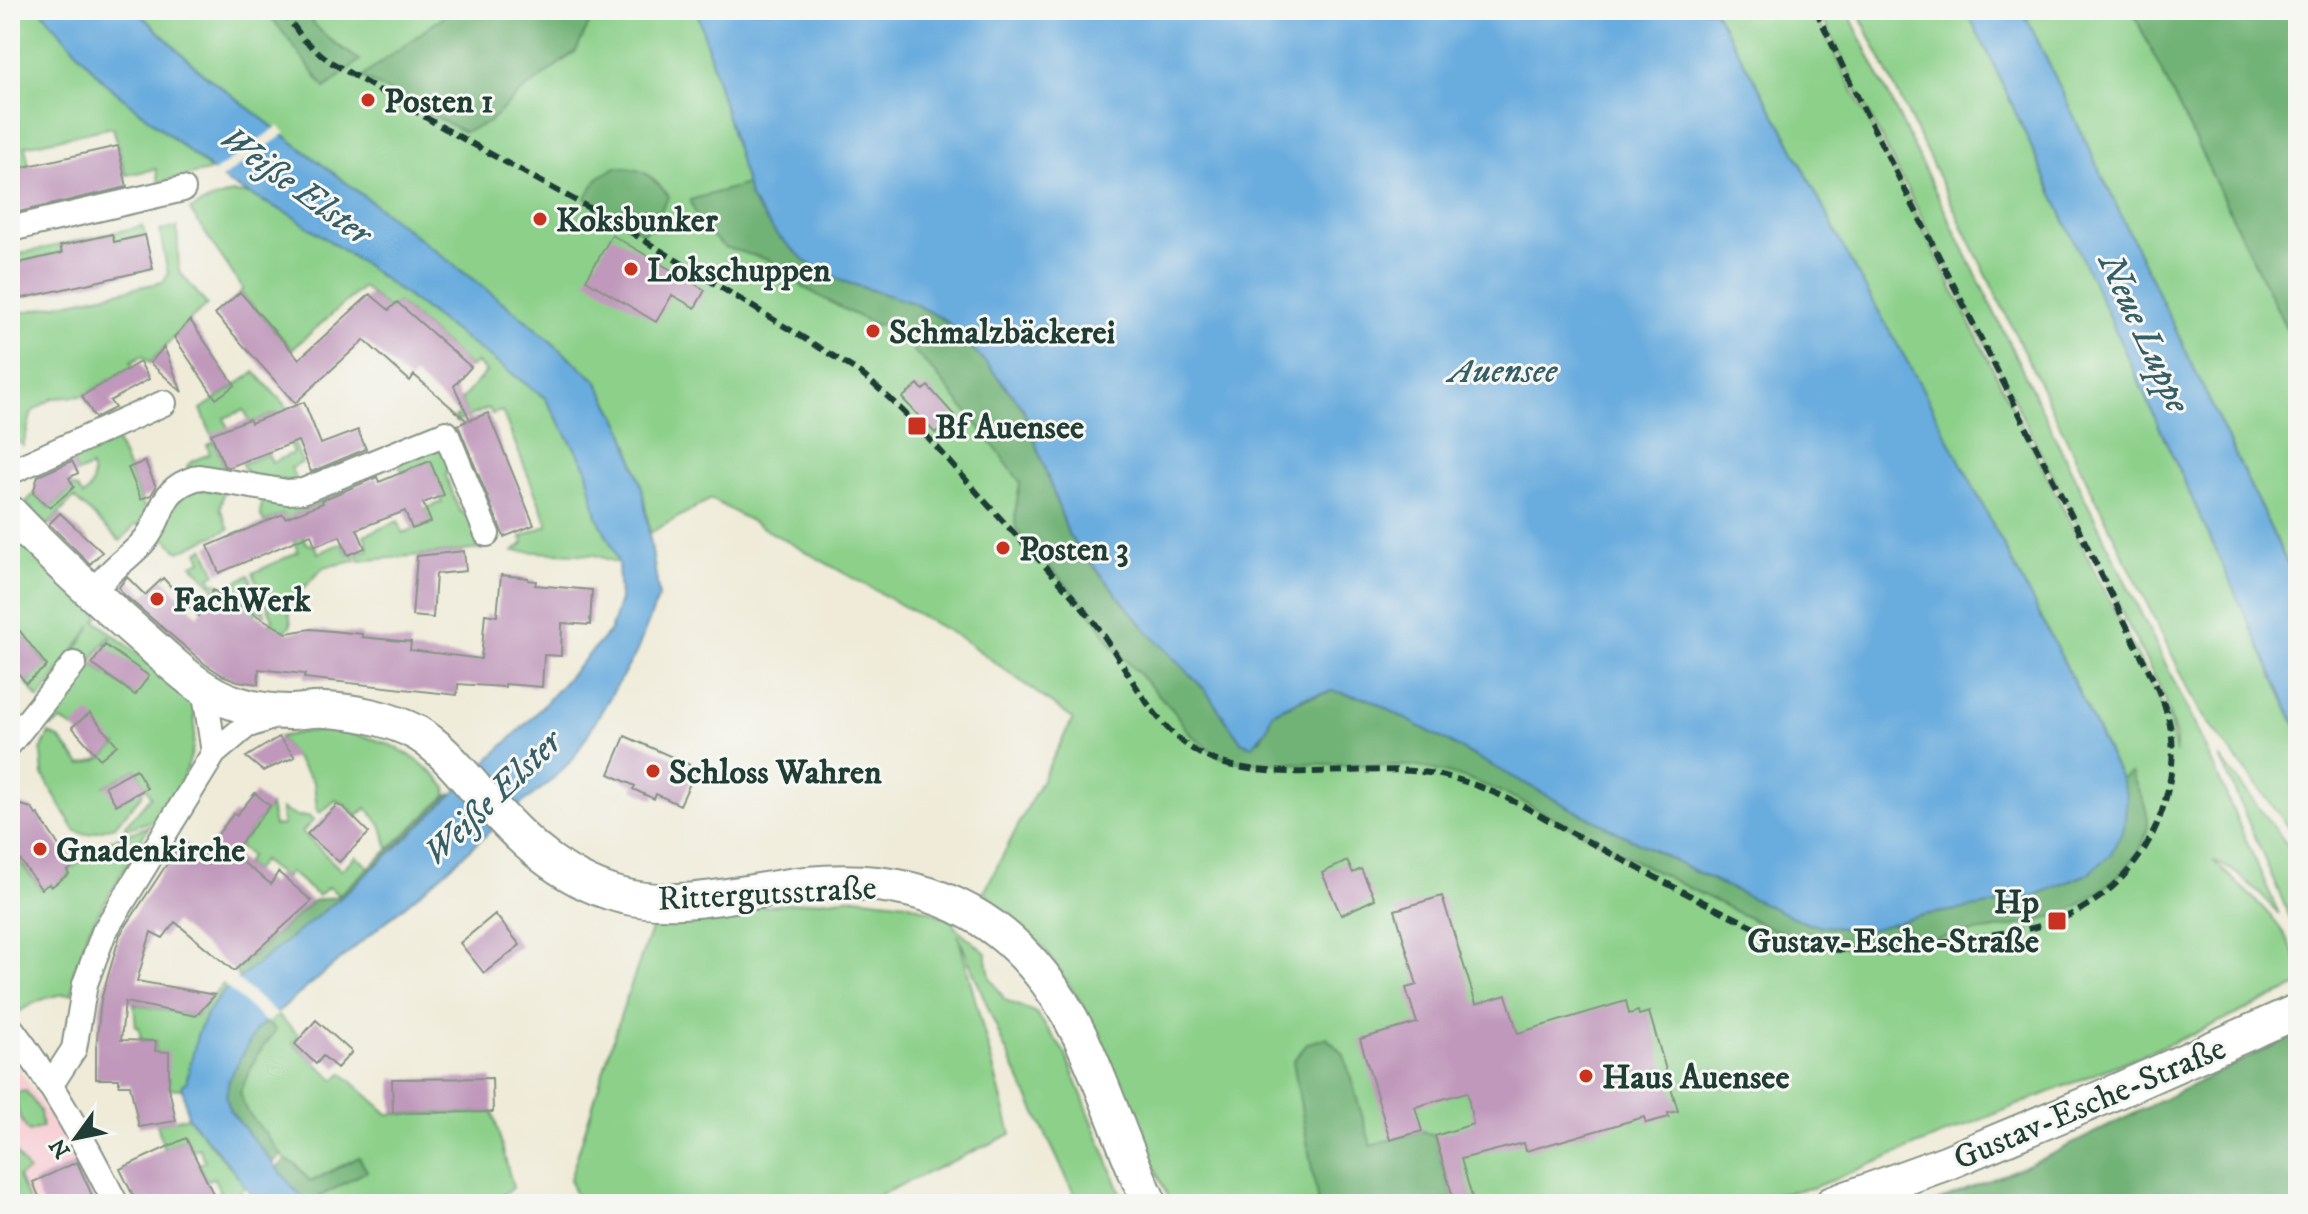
<svg xmlns="http://www.w3.org/2000/svg" width="2308" height="1214" font-family="'IM FELL DW Pica',serif">
  <style>
    .built { fill: #f7cfd5 }
    .green { fill: #8cd08a; stroke: #56865f; stroke-width: 2 }
    .forest { fill: #71b276; stroke: #487855; stroke-width: 2 }
    .water { fill: #69acde; stroke: #447489; stroke-width: 2 }
    .pier { fill: #efebd8 }
    .building { fill: #c098bb }
    .lines { fill: none; stroke-linecap: round; stroke-linejoin: round }
    .street-casing { stroke: #879486; stroke-width: 28 }
    .secondary-casing { stroke: #879486; stroke-width: 38 }
    .street { stroke: #fff; stroke-width: 24 }
    .secondary { stroke: #fff; stroke-width: 34 }
    .rail { stroke: #1f3d34; stroke-width: 6; stroke-dasharray: 12 6; stroke-linecap: butt }
    .poi-dot { fill: #c8321e; stroke: #f6f6f2; stroke-width: 3 }
    .labels { text-anchor: middle; stroke-width: 6; stroke-linejoin: round; paint-order: stroke }
    .poi-label { font-size: 34px; font-weight: bold; fill: #1f3d34; stroke: #f6f6f2; text-anchor: start }
    .street-label { font-size: 34px; fill: #1f3d34; stroke: #f6f6f2 }
    .water-label { font-size: 36px; font-style: italic; fill: #355e67; stroke: #f6f6f2 }
  </style>
  <rect width="100%" height="100%" fill="#f6f6f2"/>
  <filter id="ink" filterUnits="userSpaceOnUse"><feTurbulence type="fractalNoise" baseFrequency=".0125" numOctaves="2"/><feDisplacementMap in="SourceGraphic" scale="16" xChannelSelector="R" yChannelSelector="G"/><feConvolveMatrix kernelMatrix="1 2 1 2 8 2 1 2 1" color-interpolation-filters="sRGB"/></filter>
  <filter id="wash" filterUnits="userSpaceOnUse"><feTurbulence type="fractalNoise" baseFrequency=".006" numOctaves="4" result="noise"/><feDisplacementMap in="SourceGraphic" scale="32" xChannelSelector="R" yChannelSelector="G"/><feGaussianBlur stdDeviation="1.8" result="paint"/><feColorMatrix in="noise" values="0 0 0 0 0 0 0 0 0 0 0 0 0 0 0 0 0 1.4 0 .05"/><feComposite in="paint" operator="in"/></filter>
  <g filter="url(#wash)">
    <rect width="100%" height="100%" fill="#efebd8"/>
    <path class="built" d="M 18,1067 L 68,1145 L 96,1204 L 10,1204 L 10,1072 Z"/>
    <path class="green" d="M 10,10 L 41,10 L 104,82 L 210,169 L 209,171 L 159,182 L 156,169 L 126,175 L 113,127 L 25,146 L 29,166 L 10,170 Z
      M 136,10 L 697,10 L 750,198 L 913,303 L 1272,713 L 1305,697 L 1333,691 L 2024,900 L 2090,873 L 2127,797 L 2121,779 L 2061,656 L 1848,257 L 1786,134 L 1714,10 L 1813,10 L 2170,721 L 2176,754 L 2176,737 L 2164,696 L 1862,100 L 1819,10 L 1847,10 L 2190,714 L 2279,914 C 2259,893 2239,870 2213,861 C 2242,888 2291,926 2298,967 C 2299,973 2298,980 2298,986 L 2186,1037 L 1812,1188 L 1709,1204 L 1171,1204 L 1081,1003 L 1047,952 L 984,892 L 1073,719 L 964,640 L 711,499 L 650,533 L 642,488 L 623,429 L 597,381 L 522,317 L 201,72 Z
      M 1857,10 L 1966,10 L 1992,61 L 2298,730 L 2298,839 L 2200,712 Z
      M 2023,10 L 2132,10 L 2296,348 L 2298,353 L 2298,586 Z
      M 232,193 L 248,194 L 291,215 L 369,268 L 545,398 L 586,467 L 597,516 L 613,548 L 618,563 L 595,555 L 514,551 L 524,543 L 521,537 L 548,525 L 502,411 L 492,414 L 489,408 L 456,422 L 454,418 L 466,412 L 461,400 L 486,372 L 477,363 L 471,367 L 397,302 L 389,310 L 363,287 L 292,349 L 240,292 L 243,289 L 190,210 L 203,203 Z
      M 143,226 L 145,235 L 75,250 L 73,242 L 61,245 L 62,253 L 10,265 L 10,256 Z
      M 177,227 L 179,271 L 207,305 L 189,321 L 150,363 L 142,356 L 131,362 L 133,366 L 82,396 L 53,398 L 32,412 L 23,446 L 10,433 L 10,315 L 163,282 L 168,274 L 160,231 Z
      M 255,372 L 301,423 L 276,413 L 251,423 L 244,410 L 224,418 L 228,428 L 225,439 L 215,444 L 226,472 L 189,470 L 187,466 L 192,461 L 210,454 L 207,445 L 214,442 L 201,409 Z
      M 288,427 L 302,463 L 291,468 L 297,483 L 248,476 L 242,464 L 268,454 L 272,463 L 293,453 L 283,428 Z
      M 114,434 L 147,514 L 142,524 L 135,525 L 120,541 L 74,498 L 48,525 L 25,503 L 34,494 L 50,508 L 74,487 L 77,488 L 83,496 C 93,488 94,479 91,467 L 78,473 L 69,455 Z
      M 434,448 L 440,449 L 449,462 L 446,476 L 459,510 L 471,519 L 483,549 L 360,561 L 357,554 L 369,549 L 364,535 L 398,521 L 403,533 L 431,522 L 425,509 L 442,502 L 440,497 L 443,495 L 430,462 L 402,472 L 398,462 Z
      M 188,488 L 224,490 L 220,508 L 229,529 L 179,552 L 163,536 L 163,521 Z
      M 323,491 L 328,501 L 294,515 L 306,543 L 315,546 L 318,553 L 342,543 L 348,555 L 353,553 L 356,561 L 324,567 L 288,604 L 291,625 L 281,635 L 262,638 L 273,619 L 253,573 L 298,552 L 283,514 L 264,522 L 260,514 L 263,496 Z
      M 10,530 L 99,616 L 96,621 L 192,696 C 202,750 185,775 160,821 L 148,822 L 125,829 L 125,826 L 151,796 L 136,769 L 105,786 L 143,790 L 142,795 L 115,826 L 89,834 L 80,833 L 74,829 L 43,775 L 41,751 L 49,733 L 60,739 L 81,765 L 100,759 L 117,745 L 72,727 L 61,721 L 51,727 L 45,721 L 78,674 L 83,677 L 92,664 L 135,695 L 105,645 L 111,640 L 110,636 L 85,668 L 72,657 L 92,625 L 39,699 L 26,683 L 47,665 L 20,632 L 10,639 Z
      M 204,548 L 216,574 L 210,576 L 213,582 L 227,587 L 249,575 L 265,614 L 258,610 L 255,615 L 213,590 L 214,587 L 192,565 L 202,561 L 198,551 Z
      M 334,731 C 384,738 413,750 447,788 L 446,796 L 389,850 C 385,843 386,838 383,830 C 380,821 373,815 366,808 L 358,816 L 343,803 L 336,800 L 320,813 L 317,810 L 314,783 L 279,737 L 304,732 Z
      M 2220,757 L 2298,859 L 2298,936 Z
      M 270,806 L 274,826 L 283,825 L 281,809 C 291,814 297,818 308,816 L 314,820 L 302,832 L 341,870 L 356,856 L 370,868 L 339,895 L 328,887 L 318,896 L 290,872 L 285,878 L 262,861 L 254,871 L 245,864 L 250,856 L 238,846 Z
      M 149,826 L 87,933 L 72,994 C 52,994 35,1001 19,1012 L 10,1000 L 10,864 L 12,867 L 20,862 L 41,889 L 49,884 L 51,886 L 69,874 L 67,871 L 74,867 L 90,848 Z
      M 855,897 L 907,903 L 954,920 L 955,927 L 986,953 L 990,977 L 1005,1000 L 1036,1013 L 1065,1053 L 1125,1204 L 1079,1204 L 1004,1046 L 958,935 L 1011,1134 L 860,1204 L 578,1204 L 570,1179 L 621,1014 L 655,918 Z
      M 223,984 L 227,988 C 200,1015 194,1048 186,1084 L 182,1084 L 182,1089 L 169,1088 L 169,1077 L 136,1075 L 136,1062 L 147,1057 L 147,1051 L 155,1051 L 156,1041 L 141,1040 L 139,1027 L 136,1027 L 134,1004 L 196,1016 Z
      M 278,1015 L 299,1035 L 293,1043 L 335,1080 L 342,1073 L 388,1114 L 493,1112 L 513,1188 L 487,1204 L 322,1204 L 316,1198 L 359,1157 L 310,1182 L 296,1164 L 286,1160 L 260,1129 L 246,1110 L 240,1092 L 257,1055 L 275,1030 L 267,1023 Z
      M 26,1091 L 40,1111 L 42,1127 L 29,1132 C 19,1119 16,1108 16,1092 Z
      M 188,1117 L 246,1186 L 224,1204 L 218,1204 L 215,1197 L 221,1194 L 214,1178 L 206,1180 L 199,1164 L 205,1161 L 199,1148 L 192,1150 L 186,1138 L 164,1149 L 157,1124 Z
      M 14,1151 L 28,1171 L 18,1177 L 30,1204 L 10,1204 L 10,1156 Z"/>
    <path class="forest" d="M 266,10 L 304,10 C 317,32 339,47 360,60 L 325,88 Z
      M 452,10 L 596,10 L 576,51 L 519,94 L 488,123 L 464,132 L 362,77 Z
      M 2132,10 L 2298,10 L 2298,353 L 2296,348 Z
      M 616,167 C 647,169 649,174 669,196 L 651,227 L 643,233 L 585,198 L 599,177 Z
      M 747,184 L 750,198 L 776,234 L 809,264 L 842,281 L 913,303 L 945,320 L 988,365 L 1023,408 L 1069,536 L 1143,626 L 1205,690 L 1242,743 L 1260,740 L 1267,728 L 1272,713 L 1304,699 L 1333,691 L 1369,699 L 1576,811 L 1721,884 L 1808,924 L 1865,931 L 1923,915 L 2024,900 L 2090,873 L 2127,798 L 2121,779 L 2131,773 C 2137,788 2149,809 2148,825 C 2146,850 2122,874 2104,888 C 2060,924 2015,926 1962,934 C 1917,940 1868,952 1823,944 C 1787,938 1754,921 1721,904 C 1674,881 1627,857 1581,832 C 1526,803 1474,774 1412,766 L 1239,762 L 1218,756 L 1189,733 L 1173,710 L 1113,647 L 1091,613 L 1016,529 L 1015,513 L 1020,482 L 985,434 L 935,373 L 887,323 L 876,325 L 845,310 L 803,287 L 769,260 L 724,247 L 700,225 L 690,200 Z
      M 452,794 L 339,899 L 239,979 L 235,971 L 313,901 L 338,896 L 446,796 Z
      M 266,1022 L 276,1030 L 257,1055 L 240,1092 L 246,1110 L 282,1155 L 273,1163 L 230,1111 L 226,1097 L 229,1079 L 256,1030 Z
      M 2298,1033 L 2298,1204 L 1932,1204 L 2046,1157 Z
      M 1327,1038 L 1344,1055 L 1371,1145 L 1422,1131 L 1435,1136 L 1455,1204 L 1318,1204 L 1293,1061 L 1308,1043 Z
      M 359,1157 L 367,1171 L 317,1198 L 322,1204 C 302,1204 289,1182 277,1168 L 286,1160 L 295,1164 L 311,1182 Z"/>
    <path class="water" d="M 41,10 L 136,10 L 201,72 L 522,317 L 597,381 L 623,429 L 642,488 L 659,596 L 636,653 L 573,759 L 545,786 L 517,807 L 438,878 L 256,1030 L 229,1079 L 226,1097 L 230,1111 L 295,1190 L 313,1204 L 258,1204 L 231,1167 L 188,1117 L 182,1084 L 186,1083 L 197,1035 L 206,1014 L 225,990 L 339,899 L 406,839 L 532,718 L 610,631 L 620,600 L 618,563 L 613,548 L 597,516 L 586,467 L 545,398 L 369,268 L 291,215 L 228,183 L 104,82 Z
      M 697,10 L 1714,10 L 1786,134 L 1848,257 L 1921,386 L 2061,656 L 2121,779 L 2127,798 L 2124,828 L 2110,855 L 2090,873 L 2024,900 L 1923,915 L 1866,931 L 1808,924 L 1721,884 L 1576,811 L 1369,699 L 1333,691 L 1305,697 L 1272,713 L 1267,728 L 1253,746 L 1242,743 L 1205,690 L 1143,626 L 1069,536 L 1023,408 L 988,365 L 945,320 L 913,303 L 842,281 L 809,264 L 776,234 L 750,198 Z
      M 1966,10 L 2023,10 L 2298,586 L 2298,730 L 1992,61 Z"/>
    <path class="pier" d="M 278,126 L 286,133 L 218,181 L 211,174 Z
      M 234,977 L 278,1015 L 267,1023 L 224,985 Z"/>
    <g id="blocks">
      <path class="building" d="M 118,146 L 127,187 L 10,214 L 10,170 Z
        M 112,234 L 114,242 L 145,235 L 153,269 L 10,301 L 10,265 L 62,253 L 60,246 Z
        M 612,235 L 705,290 L 695,308 L 672,295 L 656,322 L 586,280 Z
        M 240,292 L 299,359 L 370,294 L 389,310 L 397,302 L 471,367 L 454,386 L 470,420 L 488,413 L 534,525 L 504,537 L 458,425 L 467,421 L 414,375 L 410,381 L 364,340 L 295,403 L 215,314 Z
        M 190,320 L 235,385 L 216,399 L 174,337 Z
        M 164,347 L 182,392 L 150,363 Z
        M 140,362 L 149,379 L 110,401 L 115,408 L 95,418 L 82,396 Z
        M 918,384 L 923,390 L 928,386 L 954,415 L 935,433 L 902,398 Z
        M 304,402 L 321,444 L 358,430 L 366,449 L 311,472 L 298,441 L 229,467 L 224,466 L 211,434 L 249,419 L 251,423 Z
        M 72,461 L 78,473 L 69,478 L 74,487 L 50,508 L 33,493 L 38,476 Z
        M 145,461 L 156,487 L 151,495 L 141,499 L 128,468 Z
        M 430,461 L 444,495 L 423,503 L 431,522 L 412,529 L 405,511 L 357,529 L 365,548 L 348,555 L 340,536 L 315,546 L 311,534 L 219,573 L 208,546 L 283,514 L 285,518 L 323,503 L 322,500 L 377,477 L 379,482 Z
        M 60,513 L 102,552 L 90,564 L 49,524 Z
        M 464,551 L 466,571 L 436,574 L 433,618 L 412,616 L 417,556 Z
        M 501,575 L 528,578 L 528,580 L 536,581 L 535,585 L 592,590 L 590,625 L 562,623 L 561,656 L 544,655 L 542,687 L 505,684 L 505,687 L 458,684 L 457,695 L 304,678 L 305,674 L 259,669 L 258,684 L 238,681 L 222,675 L 205,664 L 122,593 L 119,587 L 127,577 L 145,595 L 163,578 L 198,616 L 213,590 L 287,633 L 311,629 L 362,634 L 362,637 L 411,642 L 410,650 L 481,659 L 485,614 L 497,616 Z
        M 20,631 L 47,666 L 26,683 L 10,663 L 10,639 Z
        M 105,645 L 149,676 L 135,695 L 92,664 Z
        M 90,713 L 117,745 L 100,759 L 72,727 Z
        M 625,736 L 697,768 L 680,805 L 656,794 L 654,799 L 633,789 L 635,786 L 609,774 Z
        M 279,737 L 295,757 L 263,771 L 246,757 Z
        M 136,769 L 147,788 L 116,805 L 105,786 Z
        M 255,793 L 270,806 L 232,854 L 271,884 L 278,872 L 312,901 L 234,971 L 175,922 L 163,938 L 151,932 L 137,981 L 215,995 L 196,1016 L 125,1002 L 121,1040 L 156,1041 L 155,1051 L 169,1052 L 169,1088 L 176,1121 L 139,1127 L 130,1085 L 119,1085 L 119,1079 L 96,1079 L 96,1048 L 101,1000 L 120,935 L 182,841 L 203,854 L 234,813 L 237,815 Z
        M 21,805 L 32,808 L 36,815 L 38,814 L 73,867 L 67,871 L 69,874 L 51,887 L 49,884 L 41,889 L 10,846 L 10,812 Z
        M 337,805 L 343,807 L 369,833 L 339,862 L 307,834 Z
        M 1347,861 L 1353,873 L 1361,869 L 1375,899 L 1341,915 L 1322,873 Z
        M 1442,896 L 1476,1004 L 1506,995 L 1518,1033 L 1626,1001 L 1629,1014 L 1638,1011 L 1639,1015 L 1649,1012 L 1678,1111 L 1668,1113 L 1669,1117 L 1646,1123 L 1644,1117 L 1526,1151 L 1524,1143 L 1461,1159 L 1474,1204 L 1455,1204 L 1435,1136 L 1473,1124 L 1467,1092 L 1415,1107 L 1422,1131 L 1390,1140 L 1360,1039 L 1417,1023 L 1406,988 L 1417,985 L 1395,910 Z
        M 495,914 L 520,945 L 484,973 L 460,943 Z
        M 316,1020 L 352,1052 L 337,1068 L 323,1056 L 316,1064 L 295,1044 Z
        M 492,1078 L 493,1112 L 393,1113 L 392,1079 Z
        M 186,1138 L 218,1204 L 137,1204 L 120,1169 Z
        M 77,1162 L 96,1204 L 42,1204 L 33,1182 Z"/>
    </g>
  </g>
  <g filter="url(#ink)">
    <use href="#blocks" fill-opacity="0" stroke="#879486" stroke-width="2"/>
    <g class="lines">
      <defs>
        <path id="street" d="M 10,229 L 183,189
          M 10,472 L 164,403
          M 92,593 C 99,585 105,577 113,570 C 123,560 136,551 145,540 C 167,512 156,490 199,477 L 287,492 L 303,491 L 446,433 L 487,534
          M 204,687 L 214,753
          M 10,743 L 74,664
          M 10,1027 C 52,1082 85,1143 116,1204
          M 50,1086 L 74,1049 L 85,984 L 104,932 L 214,753 L 246,726 L 281,714"/>
        <path id="secondary" d="M 10,513 C 52,557 97,598 143,638 C 172,663 200,693 238,704 C 254,709 272,712 289,712 C 301,712 313,709 325,710 C 355,711 391,719 417,733 C 441,747 457,768 475,788 C 516,835 557,878 619,895 C 680,912 746,890 807,884 C 934,872 1023,921 1080,1036 C 1106,1090 1124,1149 1150,1204
          M 1832,1204 L 1948,1162 L 2099,1099 L 2298,1011"/>
      </defs>
      <use href="#street" class="street-casing"/>
      <use href="#secondary" class="secondary-casing"/>
      <use href="#street" class="street"/>
      <use href="#secondary" class="secondary"/>
      <path class="rail" d="M 282,10 L 304,40 L 329,61 L 449,131 L 609,219 L 856,370 C 907,409 947,459 990,507 C 1024,545 1062,582 1094,622 C 1127,665 1149,723 1197,752 C 1257,787 1354,764 1422,772 C 1449,775 1477,785 1502,796 C 1523,805 1544,818 1565,829 C 1614,855 1663,882 1713,907 C 1738,919 1764,933 1790,941 C 1859,963 1945,941 2015,931 C 2089,921 2148,870 2166,797 C 2171,778 2174,759 2172,738 C 2169,707 2152,677 2138,649 C 2121,614 2103,578 2085,542 C 2007,390 1929,237 1851,84 L 1816,10"/>
    </g>
  </g>
  <g class="poi-dot">
    <circle cx="368" cy="100" r="8"/>
    <circle cx="540" cy="219" r="8"/>
    <circle cx="631" cy="269" r="8"/>
    <circle cx="873" cy="331" r="8"/>
    <rect x="907" y="416" width="20" height="20" rx="4"/>
    <circle cx="1003" cy="548" r="8"/>
    <circle cx="157" cy="599" r="8"/>
    <circle cx="653" cy="771" r="8"/>
    <circle cx="40" cy="849" r="8"/>
    <rect x="2047" y="911" width="20" height="20" rx="4"/>
    <circle cx="1586" cy="1076" r="8"/>
  </g>
  <g class="labels">
    <g class="poi-label">
      <text x="384" y="112">Posten 1</text>
      <text x="556" y="231">Koksbunker</text>
      <text x="647" y="281">Lokschuppen</text>
      <text x="889" y="343">Schmalzbäckerei</text>
      <text x="935" y="438">Bf Auensee</text>
      <text x="1019" y="560">Posten 3</text>
      <text x="173" y="611">FachWerk</text>
      <text x="669" y="783">Schloss Wahren</text>
      <text x="56" y="861">Gnadenkirche</text>
      <text x="2039" y="913" text-anchor="end">Hp<tspan x="2039" dy="39">Gustav-Esche-Straße</tspan></text>
      <text x="1602" y="1088">Haus Auensee</text>
    </g>
    <g class="street-label">
      <text transform="translate(767 892) rotate(-3)" y="12">Rittergutsstraße</text>
      <text transform="translate(2089 1102) rotate(-23)" y="12">Gustav-Esche-Straße</text>
    </g>
    <g class="water-label">
      <text transform="translate(297 184) rotate(36)" y="13">Weiße Elster</text>
      <text transform="translate(2146 332) rotate(65)" y="13">Neue Luppe</text>
      <text x="1503" y="382">Auensee</text>
      <text transform="translate(491 796) rotate(-44)" y="13">Weiße Elster</text>
    </g>
  </g>
  <rect width="2308" height="1214" fill="none" stroke="#f6f6f2" stroke-width="40"/>
  <g transform="translate(76 1138) rotate(237)" stroke="#f6f6f2" stroke-width="6" paint-order="stroke">
  <path d="M0-6L14 30L0 20L-14 30Z" fill="#1f3d34"/>
  <text y="-12" font-size="22" font-weight="bold" text-anchor="middle" fill="#1f3d34">N</text>
  </g>
</svg>
